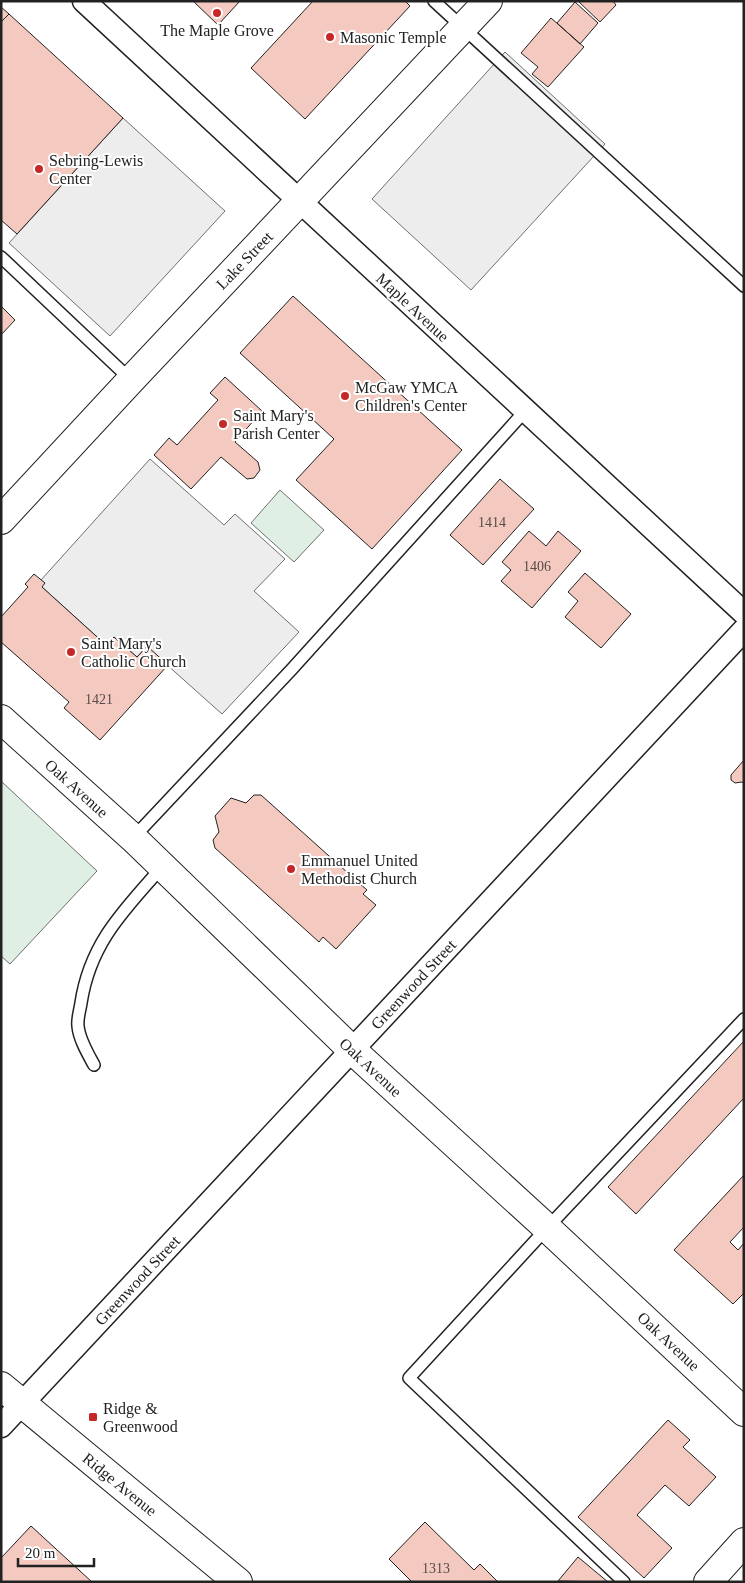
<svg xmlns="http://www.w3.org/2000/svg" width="745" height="1583" font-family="Georgia,serif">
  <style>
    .green { fill: #e0efe3; stroke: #6f6f6f }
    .parking { fill: #ededed; stroke: #6f6f6f }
    .building { fill: #f3c9c0; stroke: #222 }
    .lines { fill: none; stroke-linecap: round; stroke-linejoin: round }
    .service-casing { stroke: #222; stroke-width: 14 }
    .minor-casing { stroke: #222; stroke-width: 25 }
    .tertiary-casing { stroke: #222; stroke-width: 30 }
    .secondary-casing { stroke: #222; stroke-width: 30 }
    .service { stroke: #fff; stroke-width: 11 }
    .minor { stroke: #fff; stroke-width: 22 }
    .tertiary { stroke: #fff; stroke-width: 28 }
    .secondary { stroke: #fff; stroke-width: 28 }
    .poi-dot { fill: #c62828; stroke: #fff; stroke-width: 2 }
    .labels { text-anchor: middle; stroke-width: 4; stroke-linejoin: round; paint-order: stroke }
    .number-label { font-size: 14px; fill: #564c4a }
    .poi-label { font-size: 16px; fill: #222; stroke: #fff; text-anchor: start }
    .street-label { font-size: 16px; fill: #222; stroke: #fff }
  </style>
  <rect width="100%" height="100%" fill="#fff"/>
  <path class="green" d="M 280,490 L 324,530 L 294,562 L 251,523 Z
    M 1,781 L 97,871 L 10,964 L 1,956 Z"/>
  <path class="parking" d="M 505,52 L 605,144 L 471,290 L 372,199 Z
    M 123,118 L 225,211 L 110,336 L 9,243 Z
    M 150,459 L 224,525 L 235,514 L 285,559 L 254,591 L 299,632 L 222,714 L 147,647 L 137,657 L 114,637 L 106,645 L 42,587 L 41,580 Z"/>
  <path class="building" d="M 193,1 L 240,1 L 218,25 Z
    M 313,1 L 405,1 L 410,6 L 305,119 L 251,68 Z
    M 578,1 L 613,1 L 616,5 L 600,22 Z
    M 575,2 L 598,23 L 580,44 L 557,23 Z
    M 1,7 L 9,14 L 1,22 Z
    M 9,14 L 123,118 L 17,234 L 1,220 L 1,22 Z
    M 551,18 L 584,47 L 548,87 L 532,74 L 538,67 L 521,53 Z
    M 293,296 L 462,450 L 372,549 L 296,480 L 334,439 L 240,353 Z
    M 1,306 L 15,320 L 1,335 Z
    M 225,377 L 262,411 L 235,442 L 258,462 L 260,470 L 254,478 L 247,479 L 221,457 L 191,489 L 154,455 L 169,438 L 177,445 L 218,400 L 210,393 Z
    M 500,479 L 534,509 L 483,565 L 450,535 Z
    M 529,531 L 546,546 L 558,531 L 581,551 L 532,608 L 501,581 L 511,570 L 502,562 Z
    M 585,573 L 631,614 L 601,648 L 565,617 L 578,601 L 568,592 Z
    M 34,574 L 45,583 L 42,587 L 106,645 L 114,637 L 137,657 L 147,646 L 168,665 L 100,740 L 64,708 L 69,702 L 1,642 L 1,617 L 28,587 L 25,584 Z
    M 744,760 L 744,784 L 742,782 L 735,783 L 731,780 L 731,775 Z
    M 254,795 L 261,795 L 367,890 L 363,894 L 376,905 L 336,949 L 323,937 L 319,942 L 215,848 L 213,840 L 219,832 L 215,816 L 231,798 L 246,803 Z
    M 744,1041 L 744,1098 L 636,1214 L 608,1187 Z
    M 744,1175 L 744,1227 L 730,1242 L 738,1250 L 744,1243 L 744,1293 L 733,1304 L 674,1250 Z
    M 668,1420 L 690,1440 L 683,1447 L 716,1477 L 689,1506 L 665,1485 L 637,1515 L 672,1548 L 644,1578 L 578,1517 Z
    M 425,1522 L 474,1570 L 480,1564 L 498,1582 L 412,1582 L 389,1559 Z
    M 31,1526 L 92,1582 L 1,1582 L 1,1558 Z
    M 578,1557 L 608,1582 L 558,1581 Z"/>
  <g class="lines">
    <defs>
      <path id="service" d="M 434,1 L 744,286
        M 1,257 L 131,380
        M 133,838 L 292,669 L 525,411
        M 94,1065 C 88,1054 79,1039 78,1026 C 77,1019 80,1010 81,1003 C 90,943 124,910 162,867
        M 624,1582 L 409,1378 L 547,1228 L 744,1019"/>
      <path id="minor" d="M 84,1 L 744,613
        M 1,1426 L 744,630"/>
      <path id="tertiary" d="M 1,520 L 131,380 L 488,1
        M 1,719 L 133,838 L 352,1050 L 547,1228 L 744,1412"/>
      <path id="secondary" d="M 1,1386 L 238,1582
        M 708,1582 L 744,1542"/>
    </defs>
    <use href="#service" class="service-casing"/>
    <use href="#minor" class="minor-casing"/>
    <use href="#tertiary" class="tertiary-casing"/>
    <use href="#secondary" class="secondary-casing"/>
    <use href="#service" class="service"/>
    <use href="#minor" class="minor"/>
    <use href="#tertiary" class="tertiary"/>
    <use href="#secondary" class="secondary"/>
  </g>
  <g class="poi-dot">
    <circle cx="217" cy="13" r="5"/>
    <circle cx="330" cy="37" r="5"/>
    <circle cx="39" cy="169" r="5"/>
    <circle cx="345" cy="396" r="5"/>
    <circle cx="223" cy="424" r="5"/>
    <circle cx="71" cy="652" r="5"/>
    <circle cx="291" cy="869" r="5"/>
    <rect x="88" y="1412" width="10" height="10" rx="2.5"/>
  </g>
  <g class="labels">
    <g class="number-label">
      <text x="492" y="527">1414</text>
      <text x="537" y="571">1406</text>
      <text x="99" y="704">1421</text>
      <text x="436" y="1573">1313</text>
    </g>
    <g class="poi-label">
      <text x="217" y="36" text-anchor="middle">The Maple Grove</text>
      <text x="340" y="43">Masonic Temple</text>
      <text x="49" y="166">Sebring-Lewis<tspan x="49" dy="18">Center</tspan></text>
      <text x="355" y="393">McGaw YMCA<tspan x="355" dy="18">Children's Center</tspan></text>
      <text x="233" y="421">Saint Mary's<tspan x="233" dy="18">Parish Center</tspan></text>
      <text x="81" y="649">Saint Mary's<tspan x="81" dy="18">Catholic Church</tspan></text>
      <text x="301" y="866">Emmanuel United<tspan x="301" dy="18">Methodist Church</tspan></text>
      <text x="103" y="1414">Ridge &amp;<tspan x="103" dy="18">Greenwood</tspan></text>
    </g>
    <g class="street-label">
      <text transform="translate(244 260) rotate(-46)" y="6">Lake Street</text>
      <text transform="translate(413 307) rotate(43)" y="6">Maple Avenue</text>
      <text transform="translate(77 788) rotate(42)" y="6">Oak Avenue</text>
      <text transform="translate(413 984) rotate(-47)" y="6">Greenwood Street</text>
      <text transform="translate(371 1067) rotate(43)" y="6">Oak Avenue</text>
      <text transform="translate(137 1280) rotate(-47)" y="6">Greenwood Street</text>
      <text transform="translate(669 1341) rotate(43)" y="6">Oak Avenue</text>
      <text transform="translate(120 1484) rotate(39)" y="6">Ridge Avenue</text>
    </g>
  </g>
  <rect width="745" height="1583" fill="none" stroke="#222222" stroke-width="5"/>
  <path d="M18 1558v8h76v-8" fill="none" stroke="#222222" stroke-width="2.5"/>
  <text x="25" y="1558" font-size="15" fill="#222222" stroke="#ffffff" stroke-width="4" paint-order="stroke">20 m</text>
</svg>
